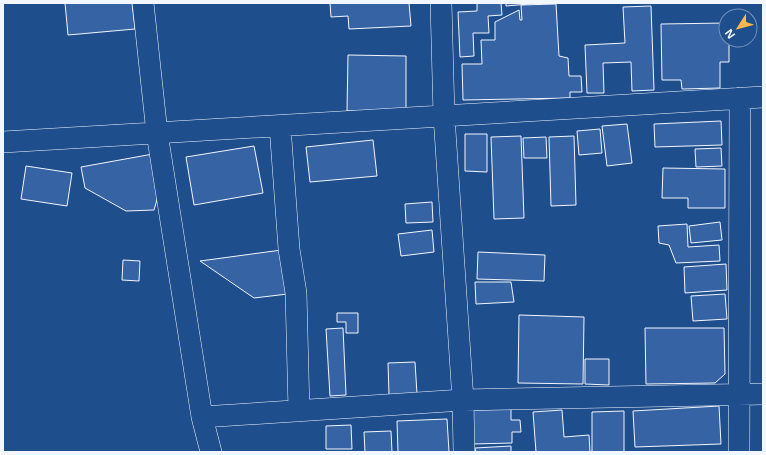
<svg xmlns="http://www.w3.org/2000/svg" width="766" height="455" font-family="'Open Sans',sans-serif">
  <style>
    .building { fill: #3563a3; stroke: #f2f6ff }
    .lines { fill: none; stroke-linecap: round; stroke-linejoin: round }
    .minor-casing { stroke: #f2f6ff; stroke-width: 22 }
    .minor { stroke: #1f4e8c; stroke-width: 21 }
  </style>
  <rect width="100%" height="100%" fill="#1f4e8c"/>
  <path class="building" d="M 65,3 L 132,3 L 135,29 L 68,35 Z
    M 330,3 L 409,3 L 411,26 L 349,29 L 348,16 L 331,17 Z
    M 477,3 L 501,3 L 502,15 L 488,16 L 489,33 L 473,33 L 474,56 L 460,57 L 458,12 L 477,11 Z
    M 506,3 L 540,3 L 506,6 Z
    M 556,4 L 559,56 L 568,58 L 569,76 L 581,76 L 582,92 L 570,92 L 570,98 L 463,100 L 462,64 L 482,64 L 481,40 L 495,40 L 495,22 L 519,10 L 520,20 L 522,20 L 521,5 Z
    M 651,6 L 654,90 L 632,91 L 631,62 L 603,63 L 604,93 L 587,93 L 585,45 L 625,43 L 623,7 Z
    M 726,23 L 726,40 L 729,40 L 729,62 L 720,62 L 720,88 L 682,89 L 681,80 L 662,80 L 661,24 Z
    M 348,55 L 406,56 L 406,111 L 347,111 Z
    M 721,121 L 722,145 L 655,147 L 654,124 Z
    M 627,124 L 632,163 L 607,166 L 602,126 Z
    M 600,129 L 602,153 L 579,155 L 577,131 Z
    M 465,134 L 487,134 L 487,172 L 465,171 Z
    M 521,136 L 524,218 L 494,219 L 491,137 Z
    M 574,136 L 576,205 L 551,206 L 549,137 Z
    M 546,137 L 547,158 L 524,158 L 523,138 Z
    M 373,140 L 377,176 L 310,182 L 306,147 Z
    M 254,146 L 263,193 L 194,205 L 186,157 Z
    M 721,148 L 722,166 L 696,167 L 695,149 Z
    M 153,154 L 160,189 L 154,210 L 126,211 L 85,188 L 81,167 Z
    M 26,166 L 72,173 L 67,206 L 21,199 Z
    M 663,168 L 725,169 L 725,208 L 688,208 L 688,198 L 662,198 Z
    M 432,202 L 433,222 L 406,223 L 405,204 Z
    M 720,222 L 722,240 L 691,243 L 689,226 Z
    M 687,224 L 688,247 L 719,245 L 720,261 L 676,263 L 669,245 L 659,243 L 658,226 Z
    M 432,230 L 434,252 L 401,256 L 398,234 Z
    M 289,249 L 296,293 L 254,298 L 200,261 Z
    M 478,252 L 545,255 L 544,281 L 477,279 Z
    M 123,260 L 140,261 L 139,281 L 122,280 Z
    M 726,264 L 727,290 L 685,293 L 684,267 Z
    M 475,282 L 511,282 L 514,302 L 476,304 Z
    M 725,294 L 727,319 L 693,321 L 691,296 Z
    M 337,313 L 358,313 L 358,333 L 346,333 L 346,322 L 337,322 Z
    M 519,315 L 584,317 L 583,384 L 518,383 Z
    M 343,328 L 346,395 L 330,396 L 326,329 Z
    M 645,328 L 724,328 L 725,374 L 715,383 L 646,384 Z
    M 585,359 L 609,359 L 609,385 L 585,384 Z
    M 415,362 L 417,394 L 389,395 L 388,363 Z
    M 719,406 L 721,444 L 635,447 L 633,411 Z
    M 511,409 L 511,420 L 520,420 L 521,432 L 512,432 L 512,443 L 472,444 L 471,410 Z
    M 562,410 L 564,437 L 589,435 L 590,452 L 536,452 L 533,412 Z
    M 624,411 L 624,452 L 592,452 L 592,412 Z
    M 447,419 L 449,452 L 398,452 L 397,421 Z
    M 351,425 L 352,449 L 326,449 L 326,426 Z
    M 391,431 L 392,452 L 365,452 L 364,432 Z
    M 511,446 L 511,452 L 476,452 L 475,448 Z"/>
  <g class="lines">
    <defs>
      <path id="minor" d="M 143,3 L 157,133 L 202,417 L 211,452
        M 441,3 L 444,116 L 463,400 L 464,452
        M 280,126 L 289,249 L 296,293 L 299,411
        M 3,142 L 763,97
        M 202,417 L 463,400 L 763,394
        M 739,452 L 740,98"/>
    </defs>
    <use href="#minor" class="minor-casing"/>
    <use href="#minor" class="minor"/>
  </g>
  <rect width="766" height="455" fill="none" stroke="#f2f6ff" stroke-width="8"/>
  <g transform="translate(738 28) rotate(234)"><circle r="19" fill="#1f4e8c" stroke="#7391ba"/>
  <path d="M0-3L7 15L0 10L-7 15Z" fill="#ffb74d"/>
  <text y="-6" font-size="11" font-weight="bold" text-anchor="middle" fill="#f2f6ff">N</text>
  </g>
</svg>
